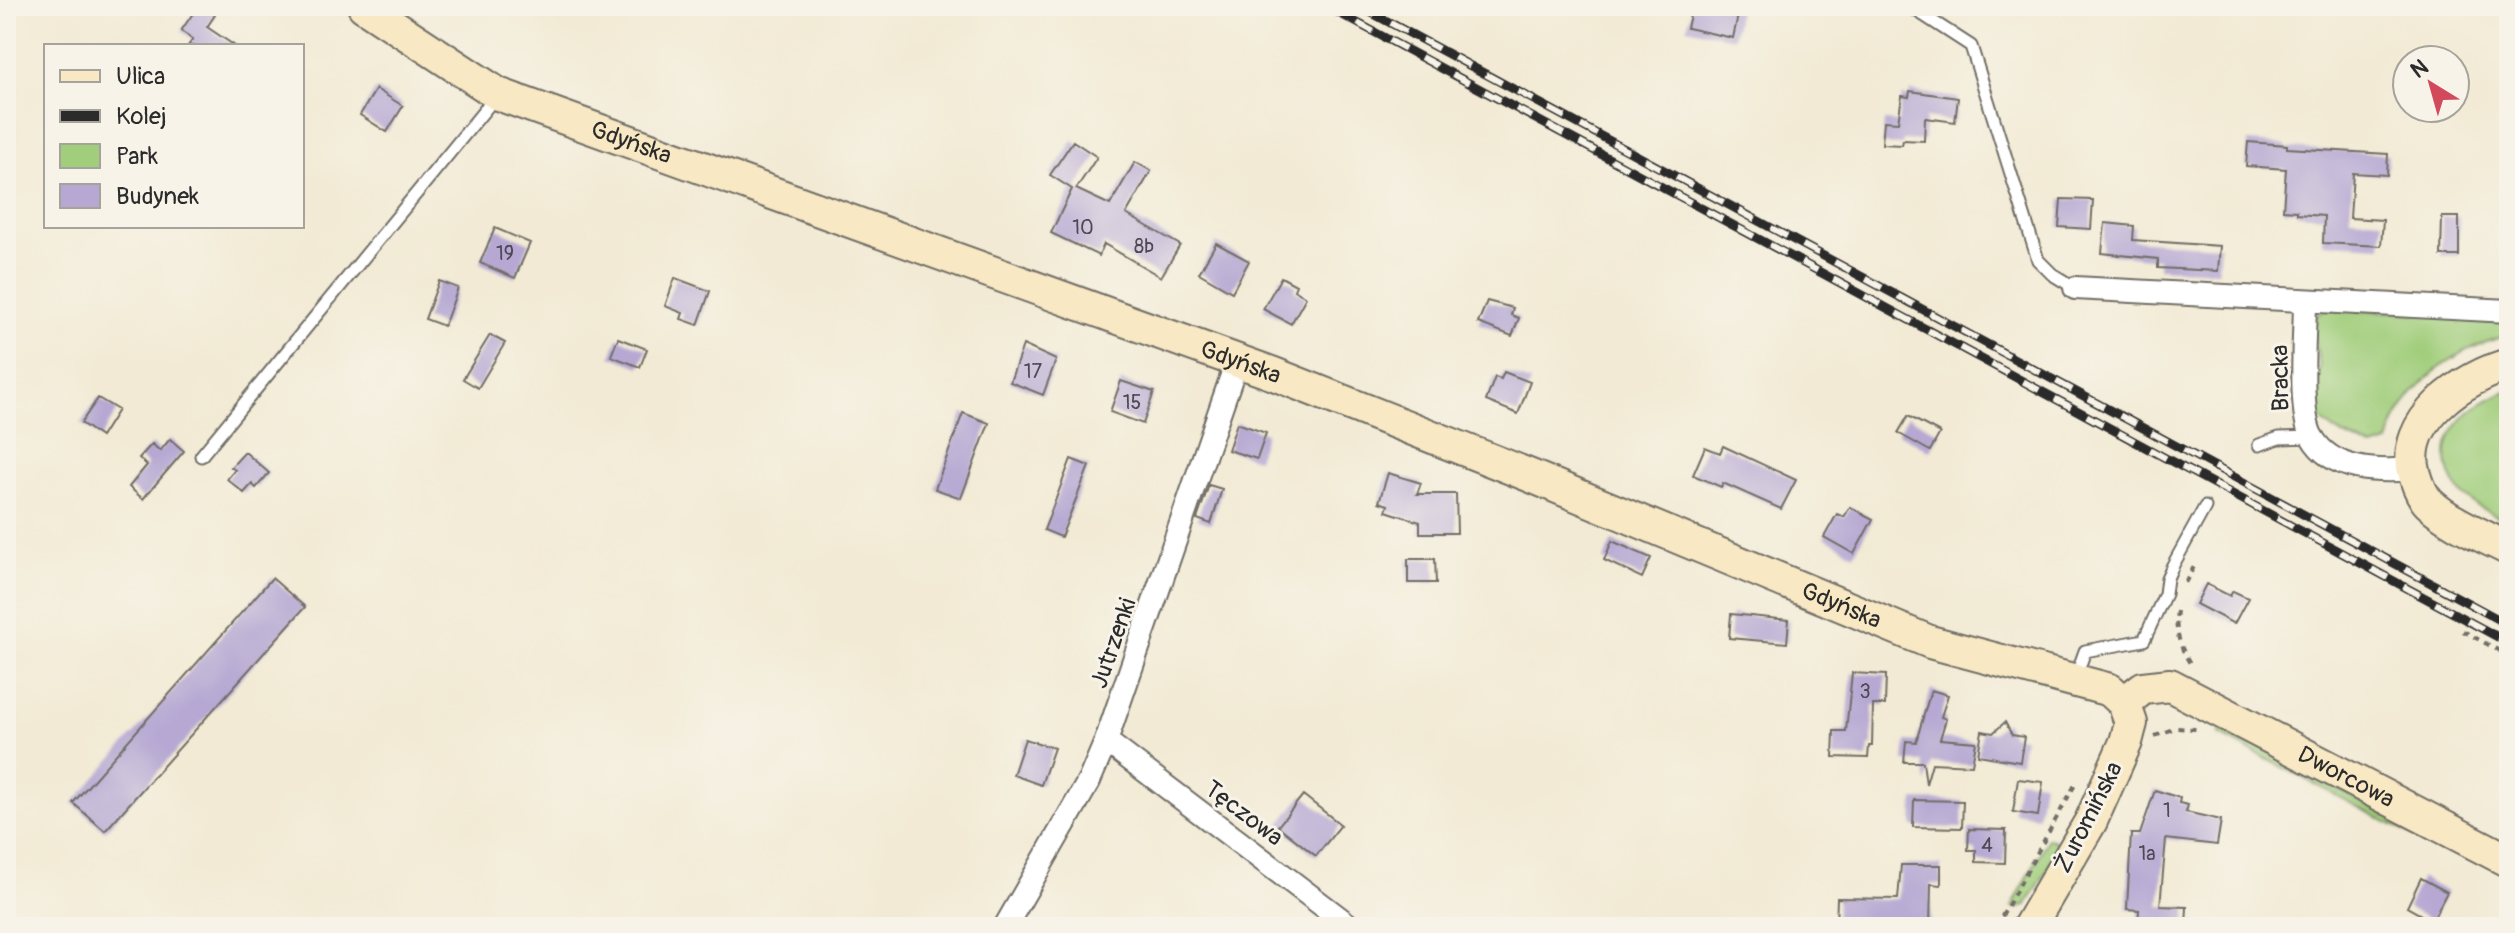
<svg xmlns="http://www.w3.org/2000/svg" width="2515" height="933" font-family="Pangolin,sans-serif">
  <style>
    .green { fill: #a1ce7b; stroke: #667c53; stroke-width: 2 }
    .building { fill: #b6a8d3 }
    .lines { fill: none; stroke-linecap: round; stroke-linejoin: round }
    .lane-casing { stroke: #716e66; stroke-width: 15 }
    .street-casing { stroke: #716e66; stroke-width: 26 }
    .secondary-casing { stroke: #716e66; stroke-width: 36 }
    .path { stroke: #716e66; stroke-width: 4; stroke-dasharray: 6 6; stroke-linecap: butt }
    .lane { stroke: #fff; stroke-width: 11 }
    .street { stroke: #fff; stroke-width: 22 }
    .secondary { stroke: #f8e8c3; stroke-width: 32 }
    .rail-casing { stroke: #2b2b2b; stroke-width: 9 }
    .rail { stroke: #f7f3e8; stroke-width: 6; stroke-dasharray: 18; stroke-linecap: butt }
    .labels { text-anchor: middle; stroke-width: 6; stroke-linejoin: round; paint-order: stroke }
    .number-label { font-size: 20px; fill: #4e4a55 }
    .street-label { font-size: 24px; fill: #2b2b2b; stroke: #f7f3e8 }
  </style>
  <rect width="100%" height="100%" fill="#f7f3e8"/>
  <filter id="ink" filterUnits="userSpaceOnUse"><feTurbulence type="fractalNoise" baseFrequency=".0125" numOctaves="2"/><feDisplacementMap in="SourceGraphic" scale="16" xChannelSelector="R" yChannelSelector="G"/><feConvolveMatrix kernelMatrix="1 2 1 2 8 2 1 2 1" color-interpolation-filters="sRGB"/></filter>
  <filter id="wash" filterUnits="userSpaceOnUse"><feTurbulence type="fractalNoise" baseFrequency=".006" numOctaves="4" result="noise"/><feDisplacementMap in="SourceGraphic" scale="32" xChannelSelector="R" yChannelSelector="G"/><feGaussianBlur stdDeviation="1.8" result="paint"/><feColorMatrix in="noise" values="0 0 0 0 0 0 0 0 0 0 0 0 0 0 0 0 0 1.4 0 .05"/><feComposite in="paint" operator="in"/></filter>
  <g filter="url(#wash)">
    <rect width="100%" height="100%" fill="#f2ead4"/>
    <path class="green" d="M 2327,309 L 2509,317 L 2509,335 C 2454,349 2403,385 2388,443 L 2373,448 C 2352,440 2329,431 2315,413 L 2320,366 L 2313,329 L 2316,314 Z
      M 2509,390 L 2509,522 C 2491,513 2470,505 2457,488 C 2449,478 2447,465 2447,453 C 2449,419 2481,402 2509,390 Z
      M 2222,728 L 2424,835 L 2421,840 L 2219,734 Z
      M 2048,838 L 2062,845 L 2026,906 L 2019,908 L 2012,907 Z"/>
    <g id="blocks">
      <path class="building" d="M 198,6 L 215,15 L 207,27 L 235,46 L 188,46 L 193,39 L 181,31 Z
        M 1692,6 L 1740,6 L 1733,38 L 1687,28 Z
        M 376,89 L 403,106 L 387,132 L 360,115 Z
        M 1910,91 L 1958,98 L 1955,122 L 1925,118 L 1924,141 L 1903,140 L 1902,145 L 1882,144 L 1884,121 L 1898,122 L 1902,96 L 1909,97 Z
        M 1073,141 L 1097,157 L 1076,189 L 1110,205 L 1135,162 L 1151,171 L 1126,214 L 1180,245 L 1161,277 L 1104,244 L 1099,256 L 1051,233 L 1072,189 L 1050,175 Z
        M 2248,142 L 2287,145 L 2287,148 L 2388,154 L 2387,175 L 2353,173 L 2350,218 L 2383,220 L 2381,246 L 2323,243 L 2324,216 L 2297,214 L 2297,211 L 2283,210 L 2286,169 L 2246,166 Z
        M 2061,199 L 2093,200 L 2091,229 L 2059,227 Z
        M 2442,217 L 2459,217 L 2459,256 L 2441,256 Z
        M 2105,223 L 2134,226 L 2133,240 L 2220,246 L 2218,271 L 2158,268 L 2158,259 L 2102,253 Z
        M 495,228 L 530,243 L 515,278 L 480,263 Z
        M 1216,243 L 1249,261 L 1232,292 L 1199,273 Z
        M 1281,277 L 1296,285 L 1294,290 L 1306,297 L 1291,324 L 1263,309 Z
        M 675,278 L 710,291 L 698,325 L 681,319 L 683,313 L 665,306 Z
        M 439,281 L 458,288 L 444,326 L 425,319 Z
        M 1487,301 L 1513,308 L 1511,315 L 1519,318 L 1512,336 L 1478,323 Z
        M 490,335 L 505,343 L 478,388 L 463,379 Z
        M 618,338 L 647,349 L 640,367 L 611,356 Z
        M 1023,345 L 1056,360 L 1043,395 L 1010,382 Z
        M 1504,372 L 1530,382 L 1518,414 L 1486,401 L 1495,377 L 1501,379 Z
        M 1121,381 L 1154,392 L 1143,424 L 1110,412 Z
        M 98,398 L 118,410 L 101,437 L 81,423 Z
        M 963,413 L 989,423 L 961,498 L 935,489 Z
        M 1908,416 L 1940,433 L 1930,451 L 1898,433 Z
        M 1237,423 L 1266,433 L 1257,459 L 1228,450 Z
        M 170,439 L 184,451 L 143,499 L 129,487 L 147,465 L 139,458 L 152,444 L 160,451 Z
        M 1723,446 L 1796,480 L 1781,509 L 1723,483 L 1721,487 L 1693,475 L 1705,447 L 1720,453 Z
        M 245,452 L 269,473 L 256,488 L 252,484 L 244,493 L 227,479 L 235,470 L 231,467 Z
        M 1071,459 L 1089,466 L 1061,537 L 1044,530 Z
        M 1388,473 L 1421,483 L 1417,494 L 1456,494 L 1457,533 L 1420,533 L 1420,522 L 1386,511 L 1388,505 L 1379,502 Z
        M 1209,485 L 1222,489 L 1211,524 L 1197,519 Z
        M 1850,507 L 1873,519 L 1854,554 L 1824,537 L 1837,514 L 1844,517 Z
        M 1612,541 L 1651,558 L 1642,578 L 1604,560 Z
        M 1408,559 L 1435,559 L 1436,583 L 1408,583 Z
        M 272,578 L 305,607 L 105,831 L 73,803 Z
        M 2206,584 L 2230,596 L 2233,591 L 2248,598 L 2234,624 L 2196,604 Z
        M 1731,614 L 1789,620 L 1787,643 L 1729,638 Z
        M 1852,673 L 1886,675 L 1885,705 L 1873,705 L 1872,746 L 1869,746 L 1868,758 L 1833,757 L 1834,731 L 1846,731 Z
        M 1931,690 L 1948,695 L 1941,717 L 1946,719 L 1940,739 L 1976,742 L 1972,765 L 1932,763 L 1926,784 L 1923,762 L 1904,762 L 1906,741 L 1916,742 Z
        M 2005,722 L 2012,735 L 2024,737 L 2020,762 L 1978,755 L 1982,731 L 1993,733 Z
        M 1025,739 L 1054,748 L 1041,785 L 1013,775 Z
        M 2018,779 L 2043,782 L 2038,816 L 2013,812 Z
        M 2155,790 L 2180,798 L 2179,803 L 2188,805 L 2186,812 L 2221,820 L 2217,845 L 2166,839 L 2160,906 L 2187,907 L 2186,927 L 2138,927 L 2139,910 L 2127,909 L 2131,834 L 2140,834 Z
        M 1303,795 L 1341,825 L 1316,856 L 1278,826 Z
        M 1914,800 L 1963,801 L 1962,828 L 1913,827 Z
        M 1969,829 L 2006,830 L 2005,863 L 1976,862 L 1976,850 L 1968,850 Z
        M 1901,865 L 1941,865 L 1941,885 L 1931,884 L 1930,927 L 1836,927 L 1837,898 L 1898,899 Z
        M 2421,878 L 2447,892 L 2432,921 L 2407,907 Z"/>
    </g>
  </g>
  <g filter="url(#ink)">
    <use href="#blocks" fill-opacity="0" stroke="#716e66" stroke-width="2"/>
    <g class="lines">
      <defs>
        <path id="lane" d="M 1901,6 L 1914,9 L 1971,46 L 2038,260 L 2052,274 L 2075,288
          M 2259,445 L 2279,438 L 2312,437
          M 201,456 L 497,95
          M 2076,676 L 2085,651 L 2144,640 L 2165,594 L 2167,578 L 2173,565 L 2205,507"/>
        <path id="street" d="M 2075,288 L 2509,311
          M 2305,301 C 2305,332 2298,414 2312,437 C 2332,472 2379,472 2413,469
          M 1106,741 L 1351,927
          M 1005,927 L 1089,781 L 1106,741 L 1237,361"/>
        <g id="secondary">
          <path id="s1" d="M 364,6 L 498,94 L 1274,374 L 1531,476 L 1930,642 L 2110,690 L 2124,703 L 2131,723 L 2126,742 L 2091,821 L 2029,927"/>
          <path d="M 2509,365 C 2465,376 2398,421 2415,475 C 2418,485 2422,496 2429,503 C 2450,523 2484,536 2509,549"/>
          <path id="s2" d="M 2124,703 L 2143,688 L 2170,685 L 2509,861"/>
        </g>
      </defs>
      <use href="#lane" class="lane-casing"/>
      <use href="#street" class="street-casing"/>
      <use href="#secondary" class="secondary-casing"/>
      <path class="path" d="M 2185,583 L 2196,563
        M 2177,611 C 2174,630 2181,651 2192,666
        M 2463,631 L 2509,656
        M 2155,736 L 2175,728 L 2196,729
        M 1996,927 L 2076,783
        M 2506,927 L 2509,921"/>
      <use href="#lane" class="lane"/>
      <use href="#street" class="street"/>
      <use href="#secondary" class="secondary"/>
      <defs>
        <path id="rail" d="M 1326,6 L 2509,643
          M 1359,6 L 2509,625"/>
      </defs>
      <use href="#rail" class="rail-casing"/>
      <use href="#rail" class="rail"/>
    </g>
  </g>
  <g class="labels">
    <g class="number-label">
      <text x="1083" y="234">10</text>
      <text x="1144" y="253">8b</text>
      <text x="505" y="260">19</text>
      <text x="1033" y="378">17</text>
      <text x="1132" y="409">15</text>
      <text x="1865" y="698">3</text>
      <text x="2167" y="817">1</text>
      <text x="1987" y="852">4</text>
      <text x="2147" y="860">1a</text>
    </g>
    <g class="street-label">
      <text dy="8" stroke="none"><textPath href="#s1" startOffset="302">Gdyńska</textPath></text>
      <text dy="8" stroke="none"><textPath href="#s1" startOffset="950">Gdyńska</textPath></text>
      <text transform="translate(2280 378) rotate(-91)" y="8">Bracka</text>
      <text dy="8" stroke="none"><textPath href="#s1" startOffset="1598">Gdyńska</textPath></text>
      <text transform="translate(1113 643) rotate(-71)" y="8">Jutrzenki</text>
      <text dy="8" stroke="none"><textPath href="#s2" startOffset="250">Dworcowa</textPath></text>
      <text transform="translate(1244 813) rotate(37)" y="8">Tęczowa</text>
      <text transform="translate(2088 817) rotate(-63)" y="8">Żuromińska</text>
    </g>
  </g>
  <rect width="2515" height="933" fill="none" stroke="#f7f3e8" stroke-width="32"/>
  <rect x="44" y="44" width="260" height="184" fill="#f7f3e8" stroke="#a5a39c" stroke-width="2"/>
  <rect x="60" y="70" width="40" height="12" fill="#f8e8c3" stroke="#a5a39c" stroke-width="2"/>
  <text x="116" y="84" font-size="24" fill="#2b2b2b">Ulica</text>
  <rect x="60" y="110" width="40" height="12" fill="#2b2b2b" stroke="#a5a39c" stroke-width="2"/>
  <text x="116" y="124" font-size="24" fill="#2b2b2b">Kolej</text>
  <rect x="60" y="144" width="40" height="24" fill="#a1ce7b" stroke="#a5a39c" stroke-width="2"/>
  <text x="116" y="164" font-size="24" fill="#2b2b2b">Park</text>
  <rect x="60" y="184" width="40" height="24" fill="#b6a8d3" stroke="#a5a39c" stroke-width="2"/>
  <text x="116" y="204" font-size="24" fill="#2b2b2b">Budynek</text>
  <g transform="translate(2431 84) rotate(323)"><circle r="38" fill="#f7f3e8" stroke="#a5a39c" stroke-width="2"/>
  <path d="M0-6L14 30L0 20L-14 30Z" fill="#d1495b"/>
  <text y="-12" font-size="22" font-weight="bold" text-anchor="middle" fill="#2b2b2b">N</text>
  </g>
</svg>
